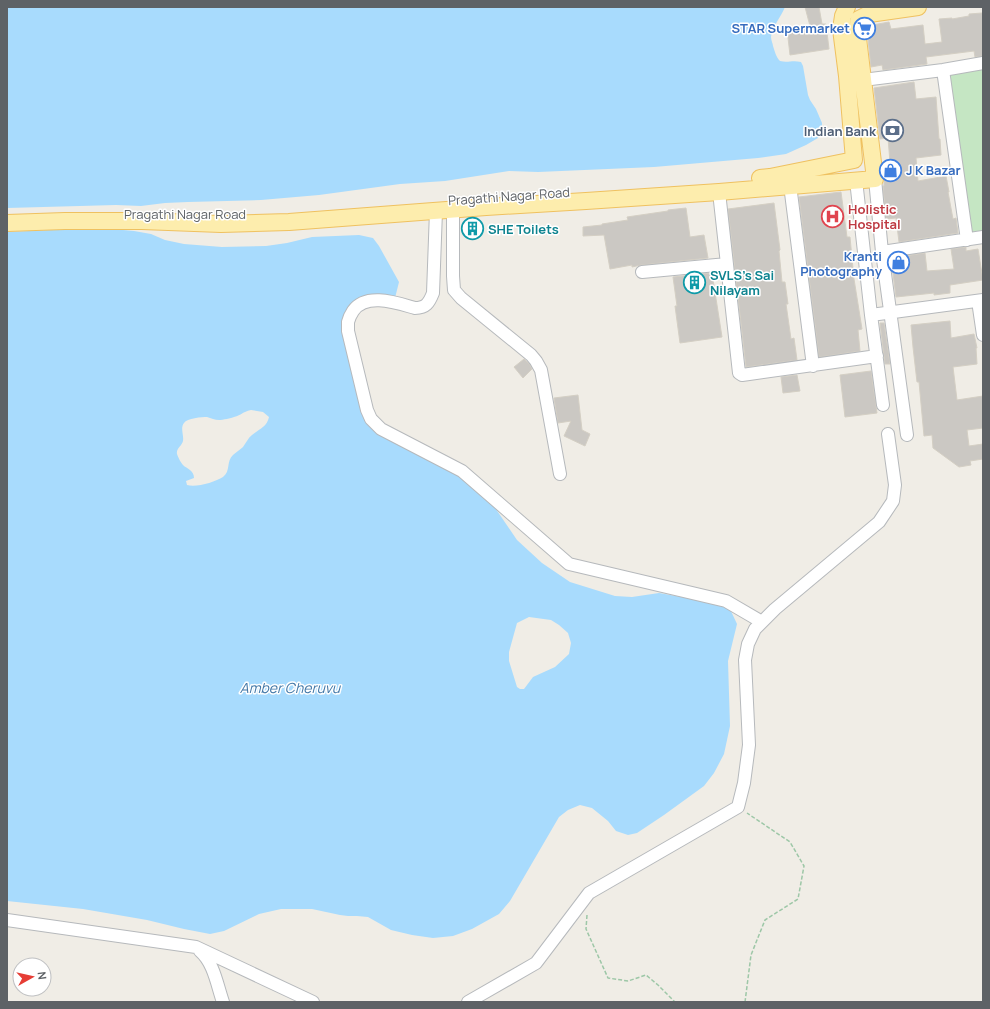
<svg xmlns="http://www.w3.org/2000/svg" width="990" height="1009" font-family="Manrope,sans-serif">
  <style>
    .green { fill: #c5e6c3 }
    .water { fill: #a8dbfd; fill-rule: evenodd }
    .building { fill: #cbc8c3; stroke: #d4cfc4 }
    .lines { fill: none; stroke-linecap: round; stroke-linejoin: round }
    .minor-casing { stroke: #b6b9bc; stroke-width: 14 }
    .major-casing { stroke: #efc160; stroke-width: 18 }
    .path { stroke: #9dc7a7; stroke-width: 1.5; stroke-dasharray: 4 2; stroke-linecap: butt }
    .minor { stroke: #fff; stroke-width: 12 }
    .major { stroke: #fdedad; stroke-width: 16 }
    .labels { text-anchor: middle; stroke-width: 3; stroke-linejoin: round; paint-order: stroke }
    .shop-label { font-size: 13px; font-weight: bold; fill: #366cbe; stroke: #fff; text-anchor: end }
    .service-label { font-size: 13px; font-weight: bold; fill: #4e5e75; stroke: #fff; text-anchor: end }
    .street-label { font-size: 13px; fill: #5e6266; stroke: #fff }
    .health-label { font-size: 13px; font-weight: bold; fill: #be3a42; stroke: #fff; text-anchor: start }
    .culture-label { font-size: 13px; font-weight: bold; fill: #0d838f; stroke: #fff; text-anchor: start }
    .water-label { font-size: 14px; font-style: italic; fill: #4177a7; stroke: #fff }
  </style>
  <rect width="100%" height="100%" fill="#f0ede6"/>
  <path class="green" d="M 983,68 L 983,231 L 969,233 L 948,73 Z"/>
  <path class="water" d="M 7,7 L 785,7 C 781,17 772,27 771,37 C 771,40 773,44 773,46 C 775,52 776,57 780,61 C 788,63 792,60 801,62 L 803,66 L 808,95 L 810,100 L 816,109 L 822,123 L 822,131 L 818,138 L 806,145 L 786,154 L 758,158 L 654,167 L 538,172 L 509,171 L 445,181 L 400,184 L 319,195 L 261,200 L 188,202 L 165,203 L 141,206 L 116,205 L 7,208 Z
    M 112,229 L 134,231 L 151,234 L 165,240 L 184,244 L 222,247 L 266,246 L 287,243 L 312,237 L 359,235 L 373,238 L 379,246 L 399,282 L 395,298 L 383,298 L 345,320 L 363,411 L 460,473 L 475,491 L 487,496 L 517,540 L 542,563 L 570,582 L 615,596 L 632,597 L 659,593 L 704,601 L 730,609 L 737,624 L 728,661 L 730,726 L 724,754 L 714,773 L 704,786 L 664,815 L 637,833 L 628,835 L 616,831 L 608,821 L 592,808 L 580,805 L 568,810 L 559,817 L 510,901 L 499,914 L 472,929 L 453,936 L 433,938 L 412,935 L 391,930 L 368,917 L 357,916 L 348,916 L 340,915 L 312,909 L 281,909 L 259,914 L 224,931 L 210,934 L 184,929 L 147,920 L 83,909 L 7,901 L 7,232 L 51,230 ZM 251,410 L 263,412 L 269,417 C 267,427 259,429 252,435 C 248,438 246,443 243,447 C 240,450 236,452 233,455 C 226,461 231,471 223,477 C 215,482 196,488 187,485 L 186,481 L 194,478 C 194,470 187,469 183,465 C 181,463 178,457 177,454 C 176,448 182,446 183,441 C 184,435 180,428 184,423 C 187,418 202,417 207,417 C 211,418 215,420 219,420 C 223,420 231,418 234,417 C 242,415 242,412 251,410 ZM 529,617 L 551,620 L 559,625 L 568,633 L 571,643 L 569,654 L 555,667 L 533,677 L 524,689 L 520,689 L 517,687 L 509,661 L 509,652 L 517,623 Z"/>
  <path class="building" d="M 805,7 L 819,7 L 822,24 L 826,24 L 829,49 L 790,55 L 787,29 L 810,26 Z
    M 982,13 L 983,22 L 983,56 L 975,57 L 974,51 L 926,57 L 927,64 L 883,70 L 882,65 L 871,67 L 867,30 L 867,26 L 889,22 L 891,29 L 923,25 L 925,44 L 942,42 L 939,19 L 952,18 L 952,19 L 969,16 L 969,14 Z
    M 914,82 L 916,99 L 936,97 L 939,139 L 940,139 L 941,155 L 916,158 L 918,181 L 946,176 L 949,192 L 948,192 L 953,219 L 956,218 L 958,233 L 899,242 L 896,218 L 886,219 L 883,186 L 884,186 L 884,178 L 883,163 L 890,162 L 888,138 L 880,139 L 874,88 Z
    M 841,192 L 847,237 L 850,237 L 854,279 L 862,329 L 858,330 L 860,351 L 819,357 L 799,197 Z
    M 774,203 L 780,250 L 779,251 L 782,282 L 785,282 L 788,304 L 786,304 L 791,339 L 794,338 L 797,360 L 746,367 L 728,209 Z
    M 686,208 L 690,237 L 704,235 L 708,258 L 641,265 L 632,267 L 632,265 L 610,269 L 604,235 L 583,236 L 583,227 L 602,225 L 602,224 L 628,220 L 627,217 L 668,211 L 668,210 Z
    M 479,224 L 479,233 L 464,233 L 464,225 Z
    M 966,247 L 966,251 L 978,249 L 983,280 L 950,285 L 950,293 L 934,295 L 934,293 L 896,297 L 891,258 L 925,253 L 927,271 L 954,269 L 951,249 Z
    M 712,273 L 722,337 L 680,343 L 675,306 L 677,306 L 673,277 Z
    M 950,321 L 951,338 L 974,334 L 977,348 L 976,348 L 977,364 L 953,367 L 957,400 L 983,396 L 983,428 L 967,430 L 969,446 L 983,444 L 983,459 L 970,461 L 971,465 L 959,467 L 933,448 L 932,435 L 924,436 L 919,382 L 917,382 L 913,347 L 911,325 Z
    M 880,323 L 884,323 L 890,364 L 885,364 Z
    M 524,359 L 530,365 L 532,369 L 523,378 L 514,367 Z
    M 871,371 L 877,413 L 845,417 L 840,375 Z
    M 797,375 L 800,391 L 783,393 L 781,377 Z
    M 578,395 L 582,430 L 590,434 L 585,446 L 564,436 L 571,421 L 558,423 L 554,398 Z"/>
  <g class="lines">
    <defs>
      <path id="minor" d="M 943,70 L 967,240
        M 863,80 L 943,70 L 983,63
        M 875,179 L 882,252 L 907,435
        M 856,180 L 871,315 L 883,405
        M 790,185 L 813,366
        M 719,192 L 739,373 L 742,375 L 877,356
        M 453,210 L 453,276 L 454,290 L 461,298 L 531,355 L 536,361 L 541,370 L 560,474
        M 436,211 L 433,293 C 429,303 426,308 415,308 C 397,303 366,292 353,311 C 351,314 349,318 348,322 C 348,325 348,328 348,331 L 367,410 L 371,419 L 381,429 L 462,471 L 569,564 L 726,601 L 762,622
        M 882,252 L 983,237
        M 642,272 L 727,264
        M 978,301 L 983,335
        M 871,315 L 983,300
        M 7,920 L 196,947 L 313,1002
        M 200,951 C 214,963 217,985 223,1002
        M 468,1002 L 536,963 L 589,893 L 738,807 L 744,783 L 749,745 L 745,660 L 748,644 L 755,629 L 775,609 L 879,522 L 893,501 L 895,485 L 888,434"/>
      <path id="major" d="M 760,178 L 770,177 L 854,160 L 847,76 L 841,29 L 843,16 L 847,7
        M 7,223 L 65,221 L 142,221 L 221,224 L 289,222 L 486,207 L 586,201 L 719,192 L 875,179 L 857,30 L 859,19 L 869,14 L 918,7"/>
    </defs>
    <use href="#minor" class="minor-casing"/>
    <use href="#major" class="major-casing"/>
    <path class="path" d="M 587,915 L 586,929 L 608,978 L 628,981 L 646,975 L 658,985 L 675,1002
      M 745,1002 L 751,955 L 765,920 L 798,899 L 804,866 L 790,842 L 747,813"/>
    <use href="#minor" class="minor"/>
    <use href="#major" class="major"/>
  </g>
  <defs>
    <symbol id="supermarket-ring" viewBox="-11 -11 22 22"><circle r="9.5" fill="#fff" stroke="#3f7fe0" stroke-width="1.5"/><path d="M-6-5.5h2.5l.6 2H6L4.5 2H-2.5L-4.4-4H-6ZM-1.5 3.2a1.3 1.3 0 1 0 .1 0ZM3 3.2a1.3 1.3 0 1 0 .1 0Z" fill="#3f7fe0"/></symbol>
    <symbol id="bank-ring" viewBox="-11 -11 22 22"><circle r="9.5" fill="#fff" stroke="#5c6f8a" stroke-width="1.5"/><path d="M-6-4H6V4H-6ZM0-2.3a2.3 2.3 0 1 0 0 4.6a2.3 2.3 0 1 0 0-4.6Z" fill="#5c6f8a"/></symbol>
    <symbol id="shop-ring" viewBox="-11 -11 22 22"><circle r="9.5" fill="#fff" stroke="#3f7fe0" stroke-width="1.5"/><path d="M-5-2.5h2.3a2.7 3.5 0 0 1 5.4 0H5L5.5 6h-11ZM-1.5-2.5h3a1.5 2.3 0 0 0-3 0Z" fill="#3f7fe0"/></symbol>
    <symbol id="hospital-ring" viewBox="-11 -11 22 22"><circle r="9.5" fill="#fff" stroke="#e0444e" stroke-width="1.5"/><path d="M-5-5h3v3.5h4V-5h3V5h-3V1.5h-4V5h-3Z" fill="#e0444e"/></symbol>
    <symbol id="building-ring" viewBox="-11 -11 22 22"><circle r="9.5" fill="#fff" stroke="#0f9aa8" stroke-width="1.5"/><path d="M-4-6H4V6H1V3H-1V6H-4ZM-2.5-4.3h1.7v1.8h-1.7ZM.8-4.3h1.7v1.8H.8ZM-2.5-1h1.7V.8h-1.7ZM.8-1h1.7V.8H.8Z" fill="#0f9aa8"/></symbol>
  </defs>
  <g fill-rule="evenodd">
    <use href="#supermarket-ring" x="852" y="16" width="25" height="25"/>
    <use href="#bank-ring" x="880" y="118" width="25" height="25"/>
    <use href="#shop-ring" x="878" y="158" width="25" height="25"/>
    <use href="#hospital-ring" x="820" y="204" width="25" height="25"/>
    <use href="#building-ring" x="460" y="216" width="25" height="25"/>
    <use href="#shop-ring" x="886" y="250" width="25" height="25"/>
    <use href="#building-ring" x="682" y="270" width="25" height="25"/>
  </g>
  <g class="labels">
    <g class="shop-label">
      <text x="850" y="33">STAR Supermarket</text>
      <text x="906" y="175" text-anchor="start">J K Bazar</text>
      <text x="882" y="261">Kranti<tspan x="882" dy="15">Photography</tspan></text>
    </g>
    <g class="service-label">
      <text x="876" y="136">Indian Bank</text>
    </g>
    <g class="street-label">
      <text transform="translate(509 196) rotate(-4)" y="5">Pragathi Nagar Road</text>
      <text x="185" y="219">Pragathi Nagar Road</text>
    </g>
    <g class="health-label">
      <text x="848" y="214">Holistic<tspan x="848" dy="15">Hospital</tspan></text>
    </g>
    <g class="culture-label">
      <text x="488" y="234">SHE Toilets</text>
      <text x="710" y="280">SVLS's Sai<tspan x="710" dy="15">Nilayam</tspan></text>
    </g>
    <g class="water-label">
      <text x="290" y="693">Amber Cheruvu</text>
    </g>
  </g>
  <rect width="990" height="1009" fill="none" stroke="#5e6266" stroke-width="16"/>
  <g transform="translate(32 977) rotate(82)"><circle r="19" fill="#ffffff" stroke="#bfc0c2"/>
  <path d="M0-3L7 15L0 10L-7 15Z" fill="#e63d35"/>
  <text y="-6" font-size="11" font-weight="bold" text-anchor="middle" fill="#5e6266">N</text>
  </g>
</svg>
